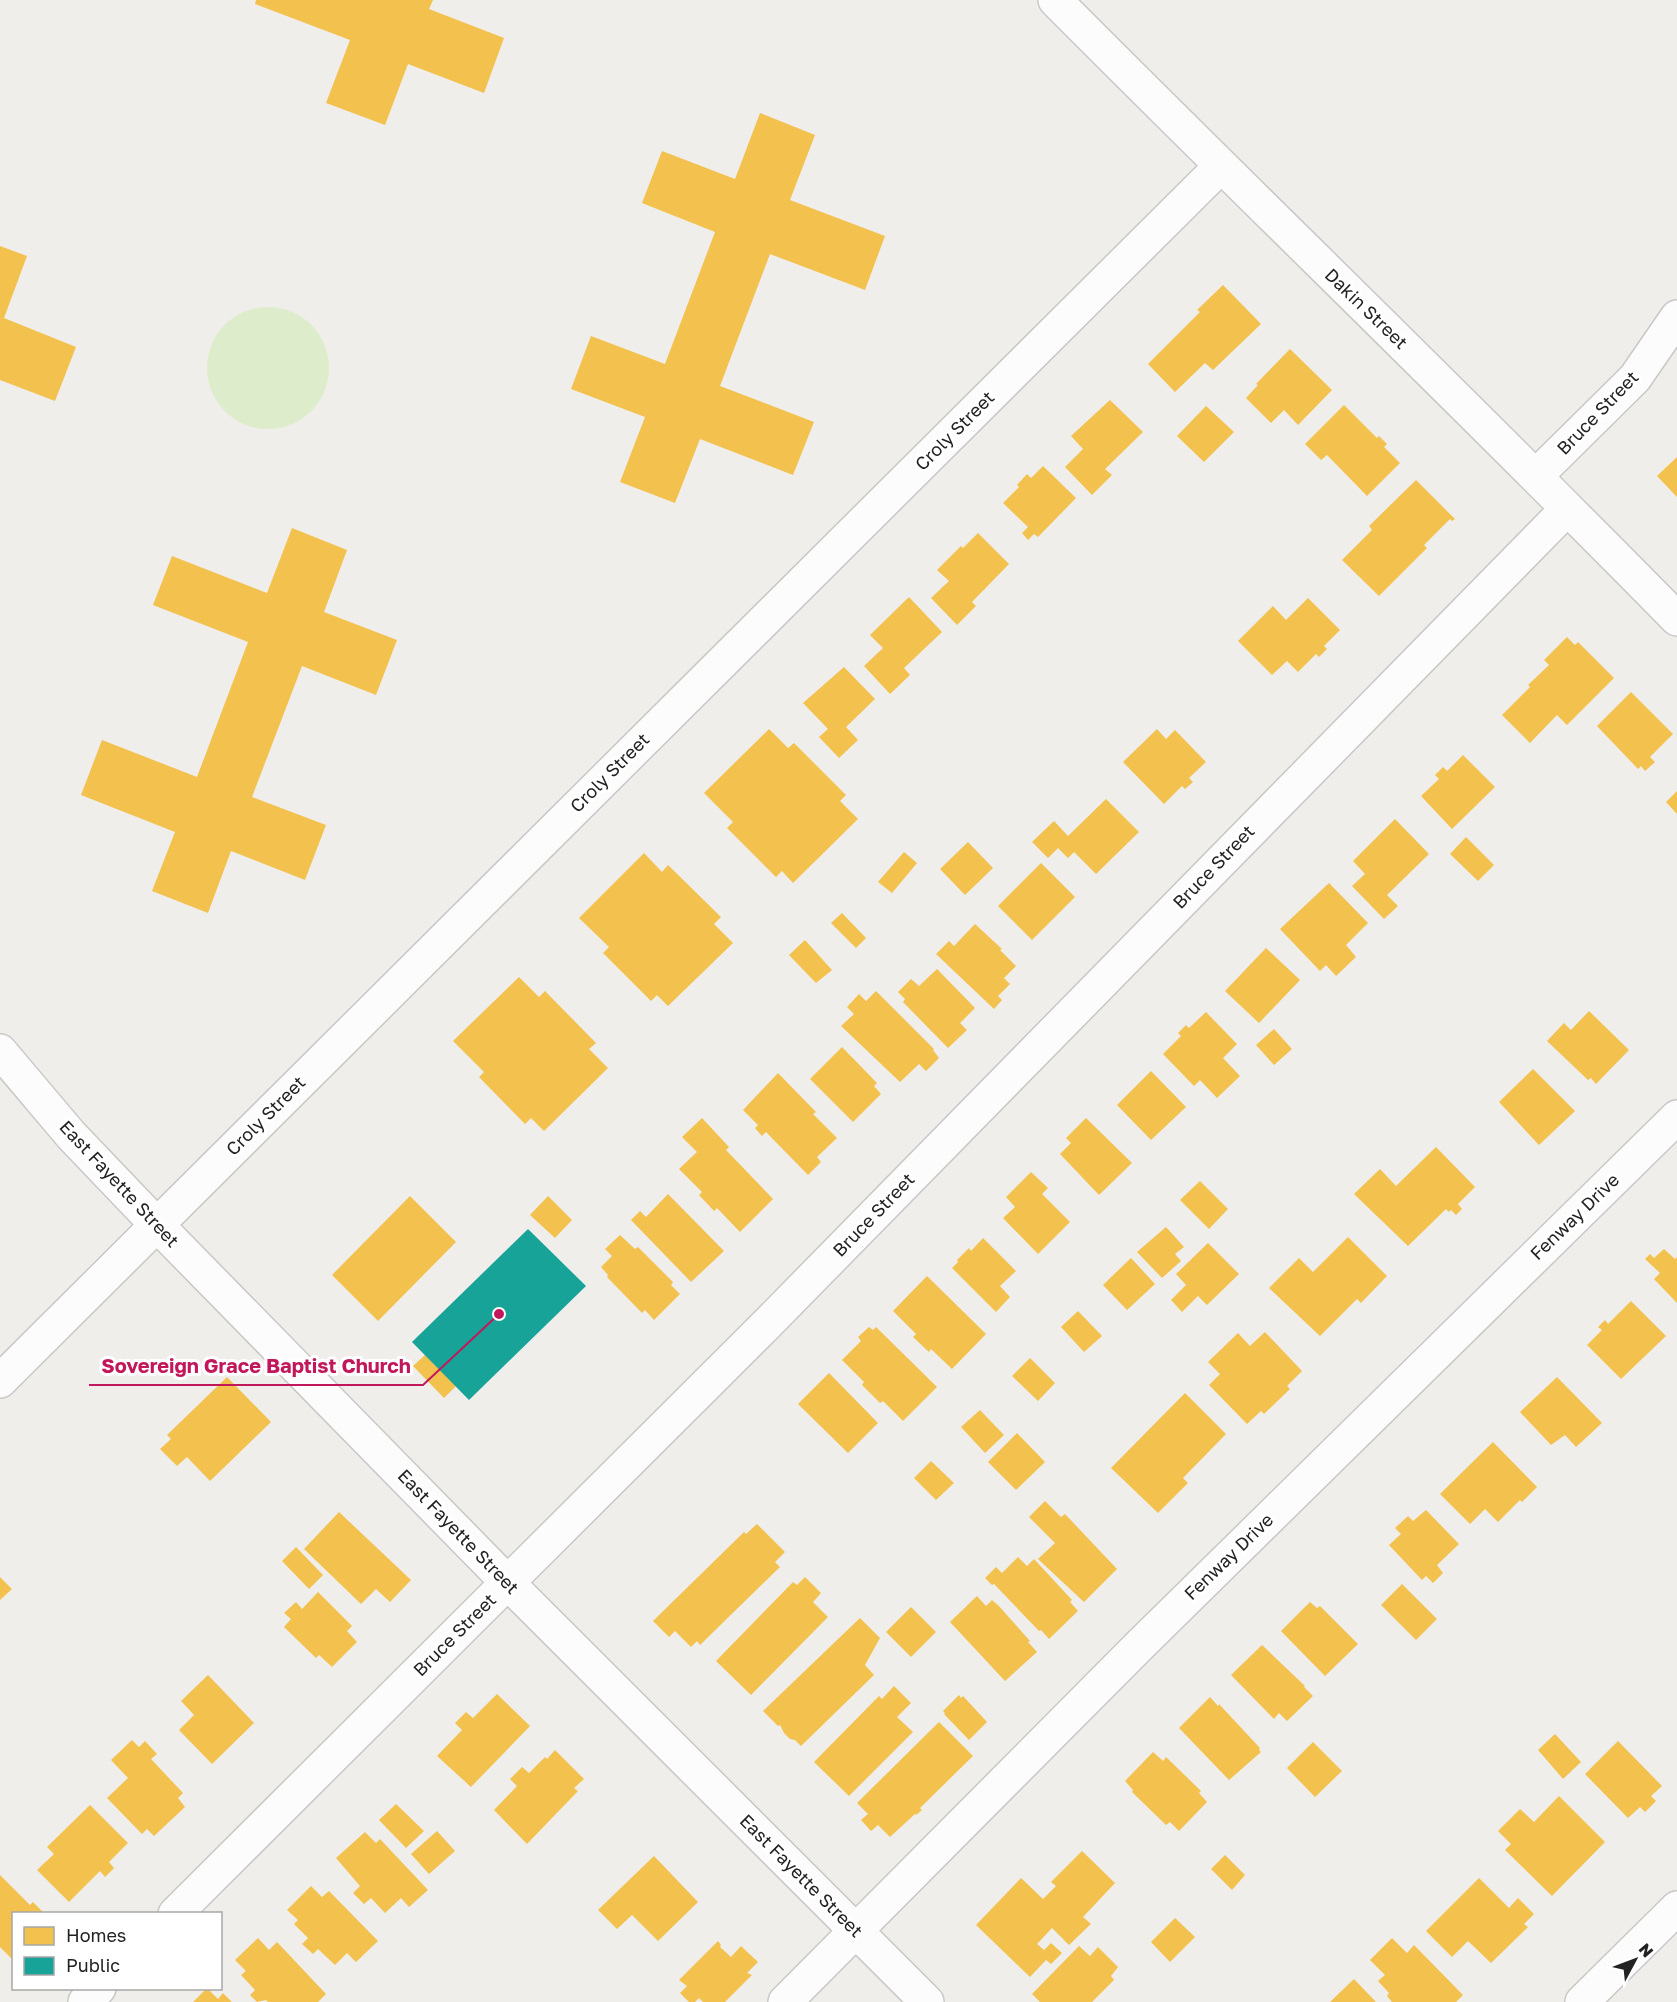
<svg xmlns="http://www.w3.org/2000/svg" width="1677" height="2002" font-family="'Golos Text',sans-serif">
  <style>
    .grass { fill: #ddeccb }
    .homes { fill: #f2c14e }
    .public { fill: #17a398 }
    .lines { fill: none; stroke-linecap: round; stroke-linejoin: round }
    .minor-casing { stroke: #c9c8c7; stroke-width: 36 }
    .minor { stroke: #fdfcfc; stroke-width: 33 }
    .labels { text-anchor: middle; stroke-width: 6; stroke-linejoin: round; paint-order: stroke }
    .street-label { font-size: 18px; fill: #222; stroke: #fff }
    .leader { fill: none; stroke: #c2185b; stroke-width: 2 }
    .callout-dot { fill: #c2185b; stroke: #fff; stroke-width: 2 }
    .callout-label { font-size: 20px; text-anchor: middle; font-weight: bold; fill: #c2185b; stroke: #fff; stroke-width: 6; stroke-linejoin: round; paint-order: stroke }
  </style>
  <rect width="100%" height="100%" fill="#f0eeeb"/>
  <path class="grass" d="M207 368a61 61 0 1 1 122 0a61 61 0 1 1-122 0Z"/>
  <path class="homes" d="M 256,0 L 433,0 L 429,9 L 504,38 L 484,93 L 408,64 L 385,125 L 326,103 L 350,40 L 255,4 Z
    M 760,113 L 815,135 L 790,200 L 885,236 L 865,290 L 770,254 L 720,386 L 814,422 L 793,475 L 700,439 L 675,503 L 620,482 L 645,417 L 571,389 L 591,336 L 665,364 L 715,232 L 642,203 L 662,151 L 735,179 Z
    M 0,246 L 27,256 L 4,318 L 76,347 L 55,401 L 0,380 Z
    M 1223,285 L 1261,324 L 1213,370 L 1205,363 L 1175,392 L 1148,364 L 1200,312 L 1197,310 Z
    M 1290,349 L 1332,390 L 1298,425 L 1284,410 L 1271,423 L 1246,398 L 1258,385 L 1256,384 Z
    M 1110,400 L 1143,432 L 1105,469 L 1112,475 L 1092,495 L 1065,467 L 1083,449 L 1071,436 Z
    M 1344,405 L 1377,438 L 1379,436 L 1387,444 L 1384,447 L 1400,463 L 1367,496 L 1327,455 L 1321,460 L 1305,444 Z
    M 1206,406 L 1234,432 L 1204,462 L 1177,436 Z
    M 1677,457 L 1677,497 L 1657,476 Z
    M 1043,466 L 1076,498 L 1038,537 L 1034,534 L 1028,540 L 1022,533 L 1028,527 L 1003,503 L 1019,487 L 1017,485 L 1027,474 L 1031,478 Z
    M 1416,480 L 1455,519 L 1452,521 L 1450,519 L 1424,545 L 1427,548 L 1379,596 L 1342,560 L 1372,530 L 1369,526 Z
    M 292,528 L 347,550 L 324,612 L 397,640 L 376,695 L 302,666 L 252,797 L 326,825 L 305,880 L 231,851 L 208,913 L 152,891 L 175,832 L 81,795 L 102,740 L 197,777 L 248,642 L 153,605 L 172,556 L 267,593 Z
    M 978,533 L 1009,564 L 972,602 L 976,606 L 957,625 L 931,598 L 949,581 L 937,570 L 961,546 L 963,548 Z
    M 909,597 L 942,632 L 904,668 L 910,675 L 890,694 L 864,666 L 883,648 L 870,635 Z
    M 1308,598 L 1340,630 L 1324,646 L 1327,649 L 1319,657 L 1316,654 L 1298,672 L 1287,661 L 1272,675 L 1238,641 L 1273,606 L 1286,620 Z
    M 1567,637 L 1575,645 L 1578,642 L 1614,678 L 1567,725 L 1557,715 L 1530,743 L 1502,715 L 1530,687 L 1528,685 L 1549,665 L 1544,660 Z
    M 844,667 L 875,699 L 846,727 L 858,740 L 839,758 L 819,737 L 828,729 L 803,703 Z
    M 1631,692 L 1673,734 L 1650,757 L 1655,762 L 1645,771 L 1641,766 L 1638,769 L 1597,726 Z
    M 769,729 L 788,748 L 794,743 L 846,795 L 840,801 L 858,819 L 793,883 L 782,871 L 776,877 L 727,828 L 733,822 L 704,793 Z
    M 1157,729 L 1166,739 L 1175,730 L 1206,762 L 1189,778 L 1193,782 L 1185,789 L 1182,786 L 1164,804 L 1123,762 Z
    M 1463,755 L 1495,787 L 1452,829 L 1421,796 L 1439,779 L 1435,775 L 1443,767 L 1447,771 Z
    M 1677,791 L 1677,814 L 1666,802 Z
    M 1106,799 L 1139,832 L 1096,874 L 1074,852 L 1068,858 L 1058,848 L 1048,858 L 1032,842 L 1054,821 L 1068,836 Z
    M 1395,819 L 1429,854 L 1387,895 L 1398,906 L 1384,919 L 1352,886 L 1365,874 L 1353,861 Z
    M 1466,837 L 1494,865 L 1478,881 L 1450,854 Z
    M 968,842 L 993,868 L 965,895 L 940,869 Z
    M 904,852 L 917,863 L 892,893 L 878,882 Z
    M 644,853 L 662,872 L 668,865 L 721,917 L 714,924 L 733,943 L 668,1006 L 657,995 L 651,1001 L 603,953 L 609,947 L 579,918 Z
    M 1041,863 L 1075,897 L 1032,940 L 998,906 Z
    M 1329,883 L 1368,923 L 1346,945 L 1356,957 L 1336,976 L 1326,965 L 1320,971 L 1280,929 Z
    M 842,913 L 866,938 L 856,948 L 831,923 Z
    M 975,924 L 1002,949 L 1000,950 L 1016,966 L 1004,978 L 1010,984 L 998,996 L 1002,1000 L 994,1009 L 936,954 L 949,941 L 954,946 Z
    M 805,940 L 832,970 L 816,983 L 789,955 Z
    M 1266,948 L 1300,980 L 1259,1023 L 1225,991 Z
    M 937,969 L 975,1008 L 960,1023 L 967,1030 L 948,1048 L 903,1002 L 905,999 L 898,992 L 911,979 L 919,986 Z
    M 519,977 L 539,997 L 545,991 L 596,1043 L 589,1049 L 608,1068 L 544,1131 L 531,1118 L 525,1124 L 479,1077 L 484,1072 L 453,1041 Z
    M 876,991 L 934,1049 L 933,1050 L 939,1058 L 926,1071 L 919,1064 L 900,1082 L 841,1026 L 854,1014 L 847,1007 L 859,994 L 866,1001 Z
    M 1589,1011 L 1629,1050 L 1596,1084 L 1591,1078 L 1588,1080 L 1547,1041 L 1564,1023 L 1571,1030 Z
    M 1206,1012 L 1237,1044 L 1223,1058 L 1240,1076 L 1217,1098 L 1200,1080 L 1194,1086 L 1163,1054 L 1181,1036 L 1178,1033 L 1186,1025 L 1189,1028 Z
    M 1274,1029 L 1292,1049 L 1274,1065 L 1256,1045 Z
    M 842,1047 L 877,1083 L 874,1086 L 881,1094 L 853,1122 L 810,1079 Z
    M 1533,1069 L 1575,1111 L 1539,1145 L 1499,1102 Z
    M 1151,1071 L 1186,1107 L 1151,1140 L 1117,1105 Z
    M 778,1073 L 816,1112 L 813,1114 L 837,1138 L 817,1157 L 821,1162 L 808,1175 L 766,1132 L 762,1136 L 755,1128 L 758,1125 L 743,1110 Z
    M 702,1118 L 729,1147 L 726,1150 L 773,1199 L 740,1232 L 717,1208 L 714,1211 L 699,1195 L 702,1192 L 679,1169 L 697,1152 L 682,1137 Z
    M 1086,1118 L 1132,1163 L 1099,1195 L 1060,1154 L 1071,1143 L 1066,1138 Z
    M 1436,1147 L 1475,1187 L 1458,1204 L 1462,1209 L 1456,1215 L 1451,1210 L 1449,1212 L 1446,1209 L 1408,1246 L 1354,1194 L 1380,1169 L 1396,1186 Z
    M 1031,1172 L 1048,1188 L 1042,1194 L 1070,1222 L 1038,1254 L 1003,1218 L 1015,1207 L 1006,1197 Z
    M 1200,1181 L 1228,1209 L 1209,1229 L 1180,1200 Z
    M 668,1194 L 724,1251 L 691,1282 L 631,1220 L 640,1211 L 646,1217 Z
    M 410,1196 L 456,1242 L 378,1321 L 332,1275 Z
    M 548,1196 L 572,1220 L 555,1238 L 530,1215 Z
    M 1166,1227 L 1184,1247 L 1175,1254 L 1181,1261 L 1162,1278 L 1137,1252 Z
    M 620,1235 L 635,1249 L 638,1247 L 673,1282 L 671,1285 L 680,1294 L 654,1320 L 645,1310 L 642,1313 L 607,1277 L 608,1275 L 601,1267 L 612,1256 L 605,1249 Z
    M 1348,1237 L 1387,1276 L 1361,1303 L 1357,1299 L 1320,1336 L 1269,1288 L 1299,1258 L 1313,1272 Z
    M 983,1238 L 1016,1271 L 1000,1286 L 1010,1297 L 996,1312 L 952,1268 L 958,1262 L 957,1260 L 969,1248 L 971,1251 Z
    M 1208,1243 L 1239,1274 L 1207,1305 L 1198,1296 L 1182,1312 L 1171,1300 L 1186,1285 L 1176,1274 Z
    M 1664,1249 L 1675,1259 L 1677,1257 L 1677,1303 L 1654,1279 L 1660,1273 L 1645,1259 L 1650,1254 L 1654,1258 Z
    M 1131,1258 L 1155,1284 L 1127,1310 L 1103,1285 Z
    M 927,1276 L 986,1334 L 952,1369 L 931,1349 L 929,1352 L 913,1337 L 916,1334 L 893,1311 Z
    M 1631,1301 L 1666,1336 L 1621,1379 L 1587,1345 L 1602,1330 L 1598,1327 L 1605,1320 L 1608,1324 Z
    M 1078,1311 L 1102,1336 L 1084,1352 L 1061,1327 Z
    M 869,1327 L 873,1330 L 876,1327 L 937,1387 L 903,1421 L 883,1401 L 880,1403 L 862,1385 L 864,1382 L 842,1360 L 861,1341 L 858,1337 Z
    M 1265,1332 L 1302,1371 L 1287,1386 L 1290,1389 L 1264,1414 L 1261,1411 L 1247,1424 L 1209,1385 L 1220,1374 L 1208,1362 L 1238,1333 L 1250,1346 Z
    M 425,1355 L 456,1386 L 444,1398 L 413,1366 Z
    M 1030,1358 L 1055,1383 L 1038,1401 L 1012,1376 Z
    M 829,1373 L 878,1423 L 848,1453 L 798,1404 Z
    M 227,1377 L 271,1422 L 210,1481 L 187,1457 L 177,1466 L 160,1449 L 171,1439 L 167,1435 Z
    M 1557,1377 L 1602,1423 L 1576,1447 L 1565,1435 L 1551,1445 L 1520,1412 Z
    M 1185,1393 L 1226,1434 L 1183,1478 L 1188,1483 L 1158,1513 L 1111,1468 Z
    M 980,1410 L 1004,1435 L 985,1453 L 961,1427 Z
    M 1017,1433 L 1045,1462 L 1016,1490 L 988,1462 Z
    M 1493,1442 L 1537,1487 L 1522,1502 L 1520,1500 L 1498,1522 L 1485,1509 L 1470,1524 L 1440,1494 Z
    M 931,1461 L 954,1483 L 936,1500 L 914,1478 Z
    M 1045,1501 L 1061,1517 L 1065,1514 L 1117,1569 L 1084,1602 L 1038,1559 L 1055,1543 L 1029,1517 Z
    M 1426,1510 L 1459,1544 L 1437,1565 L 1443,1573 L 1433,1583 L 1426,1576 L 1422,1580 L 1389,1545 L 1401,1534 L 1395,1528 L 1408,1516 L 1413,1521 Z
    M 339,1512 L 411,1580 L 390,1602 L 376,1589 L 361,1604 L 304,1549 Z
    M 757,1524 L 785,1552 L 775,1562 L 780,1567 L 700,1645 L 697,1641 L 691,1647 L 675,1631 L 669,1637 L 653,1621 L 744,1532 L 746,1534 Z
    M 296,1547 L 323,1575 L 309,1589 L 282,1561 Z
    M 1018,1557 L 1027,1566 L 1034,1559 L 1072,1600 L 1070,1602 L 1078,1611 L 1049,1639 L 1041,1630 L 1039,1631 L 994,1584 L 992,1585 L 985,1578 L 996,1567 L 1002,1573 Z
    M 0,1577 L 12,1589 L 0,1600 Z
    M 805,1577 L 821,1593 L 813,1602 L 828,1617 L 751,1695 L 716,1661 L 793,1582 L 797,1585 Z
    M 1402,1584 L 1437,1619 L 1416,1640 L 1381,1605 Z
    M 318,1592 L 352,1626 L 347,1631 L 357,1642 L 332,1667 L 319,1655 L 316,1658 L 284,1627 L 291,1619 L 284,1613 L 296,1602 L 302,1609 Z
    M 977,1596 L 986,1606 L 992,1600 L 999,1606 L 1030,1641 L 1028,1642 L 1037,1652 L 1005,1681 L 950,1622 Z
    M 1310,1602 L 1317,1608 L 1320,1606 L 1358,1644 L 1325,1676 L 1281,1631 Z
    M 911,1607 L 936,1632 L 911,1657 L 886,1632 Z
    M 860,1618 L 880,1638 L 865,1665 L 874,1675 L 801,1746 L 795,1740 L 790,1739 L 784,1733 L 780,1725 L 778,1726 L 763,1711 Z
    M 1262,1645 L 1305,1686 L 1304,1687 L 1313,1696 L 1287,1721 L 1279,1713 L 1274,1719 L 1231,1675 Z
    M 208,1675 L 254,1723 L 212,1764 L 179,1730 L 194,1715 L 181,1701 Z
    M 894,1686 L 911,1703 L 897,1717 L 913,1732 L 849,1796 L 814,1762 L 879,1696 L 882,1699 Z
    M 497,1694 L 530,1726 L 471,1787 L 437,1756 L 462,1730 L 455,1723 L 466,1712 L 473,1718 Z
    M 959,1695 L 961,1698 L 963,1696 L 987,1722 L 969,1740 L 944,1714 L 945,1713 L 943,1711 Z
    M 1210,1697 L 1218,1706 L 1219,1704 L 1260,1748 L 1259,1750 L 1261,1752 L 1229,1780 L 1179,1728 Z
    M 939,1722 L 973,1756 L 920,1808 L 922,1810 L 916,1815 L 915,1814 L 890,1837 L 878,1825 L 871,1831 L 861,1820 L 868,1814 L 857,1803 Z
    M 1555,1734 L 1581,1762 L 1563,1779 L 1538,1750 Z
    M 132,1740 L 139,1747 L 145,1741 L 157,1754 L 151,1759 L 183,1793 L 178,1798 L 185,1807 L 154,1836 L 147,1829 L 142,1834 L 107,1798 L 128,1778 L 111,1760 Z
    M 1618,1741 L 1662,1786 L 1651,1796 L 1656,1801 L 1645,1812 L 1640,1807 L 1628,1818 L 1585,1774 Z
    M 1313,1742 L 1342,1771 L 1315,1797 L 1287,1768 Z
    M 555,1750 L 584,1779 L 574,1788 L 578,1791 L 527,1844 L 494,1810 L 517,1786 L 510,1779 L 522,1767 L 529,1773 L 545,1757 L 547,1759 Z
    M 1153,1752 L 1163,1761 L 1166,1757 L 1201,1791 L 1199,1793 L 1207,1802 L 1179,1831 L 1170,1822 L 1166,1825 L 1132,1792 L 1133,1790 L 1125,1781 Z
    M 1559,1796 L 1605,1842 L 1552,1896 L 1505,1850 L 1511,1844 L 1498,1831 L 1520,1809 L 1534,1822 Z
    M 396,1804 L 424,1831 L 406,1848 L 379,1820 Z
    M 90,1805 L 128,1843 L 109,1862 L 114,1868 L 105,1877 L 100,1871 L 69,1902 L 37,1870 L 54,1854 L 47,1847 Z
    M 437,1831 L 455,1851 L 429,1874 L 411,1854 Z
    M 365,1832 L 376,1843 L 380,1839 L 428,1890 L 409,1907 L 401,1898 L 385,1913 L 371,1898 L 364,1904 L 353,1893 L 360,1886 L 336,1858 Z
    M 1082,1851 L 1115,1883 L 1083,1917 L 1091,1924 L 1069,1945 L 1052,1928 L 1037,1944 L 1044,1950 L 1051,1943 L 1062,1953 L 1051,1964 L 1046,1960 L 1030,1977 L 976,1925 L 1021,1878 L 1043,1899 L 1056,1886 L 1051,1882 Z
    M 1225,1855 L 1245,1875 L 1232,1890 L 1211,1869 Z
    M 654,1856 L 698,1902 L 658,1941 L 632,1915 L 617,1929 L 598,1910 Z
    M 0,1875 L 30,1905 L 33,1902 L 45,1914 L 14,1914 L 14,1961 L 0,1947 Z
    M 1479,1878 L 1509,1908 L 1518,1898 L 1534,1914 L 1524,1924 L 1528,1927 L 1491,1963 L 1468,1941 L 1452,1957 L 1426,1931 Z
    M 311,1886 L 322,1897 L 329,1891 L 378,1941 L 356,1962 L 347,1953 L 335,1965 L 318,1949 L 313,1954 L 302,1944 L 308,1938 L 294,1924 L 298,1920 L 287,1910 Z
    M 1175,1918 L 1195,1937 L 1170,1962 L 1151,1942 Z
    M 258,1938 L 269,1950 L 277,1942 L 326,1994 L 318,2002 L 268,2002 L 266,2000 L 257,2002 L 250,1995 L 255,1990 L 241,1975 L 246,1971 L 235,1960 Z
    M 1392,1938 L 1407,1953 L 1414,1945 L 1463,1995 L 1456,2002 L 1392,2002 L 1387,1996 L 1389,1993 L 1378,1981 L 1385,1975 L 1370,1960 Z
    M 718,1941 L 721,1945 L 720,1947 L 731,1957 L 741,1946 L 758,1962 L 747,1973 L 752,1975 L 725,2002 L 703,2002 L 699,1998 L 695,2002 L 689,2002 L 680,1993 L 687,1986 L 679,1980 Z
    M 1079,1946 L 1090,1956 L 1098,1947 L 1118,1967 L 1111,1976 L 1114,1980 L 1092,2002 L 1040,2002 L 1032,1994 Z
    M 1354,1979 L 1376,2002 L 1330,2002 Z
    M 207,1988 L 218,1999 L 223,1993 L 232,2002 L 193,2002 Z"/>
  <path class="public" d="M 528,1229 L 586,1286 L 469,1400 L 412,1342 Z"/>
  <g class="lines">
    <defs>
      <path id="minor" d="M 1055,0 C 1261,207 1472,410 1677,619
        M 1536,476 L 1635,378 L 1677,317
        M 0,1051 L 71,1135 L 157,1225 L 508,1583 L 927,2002
        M 0,1381 L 1221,166
        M 175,1914 L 766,1325 L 1567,509
        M 85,2002 L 99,1988
        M 785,2002 L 1139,1646 L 1677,1117
        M 1582,2002 L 1677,1908"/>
    </defs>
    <use href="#minor" class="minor-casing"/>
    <use href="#minor" class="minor"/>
  </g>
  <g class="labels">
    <g class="street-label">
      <text transform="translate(1366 309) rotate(44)" y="6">Dakin Street</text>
      <text transform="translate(1598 413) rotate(-46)" y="6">Bruce Street</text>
      <text transform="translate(955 431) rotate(-45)" y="6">Croly Street</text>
      <text transform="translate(610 773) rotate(-45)" y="6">Croly Street</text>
      <text transform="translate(1214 867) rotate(-46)" y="6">Bruce Street</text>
      <text transform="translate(266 1116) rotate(-45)" y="6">Croly Street</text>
      <text transform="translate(119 1184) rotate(47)" y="6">East Fayette Street</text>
      <text transform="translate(874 1215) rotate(-46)" y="6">Bruce Street</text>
      <text transform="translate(1575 1217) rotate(-44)" y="6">Fenway Drive</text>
      <text transform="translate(458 1532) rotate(46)" y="6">East Fayette Street</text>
      <text transform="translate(1229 1557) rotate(-44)" y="6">Fenway Drive</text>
      <text transform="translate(455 1635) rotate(-45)" y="6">Bruce Street</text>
      <text transform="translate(801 1876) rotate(45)" y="6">East Fayette Street</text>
    </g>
  </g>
  <path class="leader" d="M499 1314L423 1385H89"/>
  <circle class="callout-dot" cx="499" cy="1314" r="6"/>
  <g class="callout-label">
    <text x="256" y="1373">Sovereign Grace Baptist Church</text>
  </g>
  <rect x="12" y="1912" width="210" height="78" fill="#ffffff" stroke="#a7a7a7" stroke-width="1.5"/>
  <rect x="24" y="1927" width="30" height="18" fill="#f2c14e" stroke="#a7a7a7" stroke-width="1.5"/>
  <text x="66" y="1942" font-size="18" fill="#222222">Homes</text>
  <rect x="24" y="1957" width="30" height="18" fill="#17a398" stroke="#a7a7a7" stroke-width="1.5"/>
  <text x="66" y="1972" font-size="18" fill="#222222">Public</text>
  <g transform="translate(1635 1960) rotate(49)" stroke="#ffffff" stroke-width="4.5" paint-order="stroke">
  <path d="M0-4.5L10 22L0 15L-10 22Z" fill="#222222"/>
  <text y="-9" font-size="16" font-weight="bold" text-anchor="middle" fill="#222222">N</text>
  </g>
</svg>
